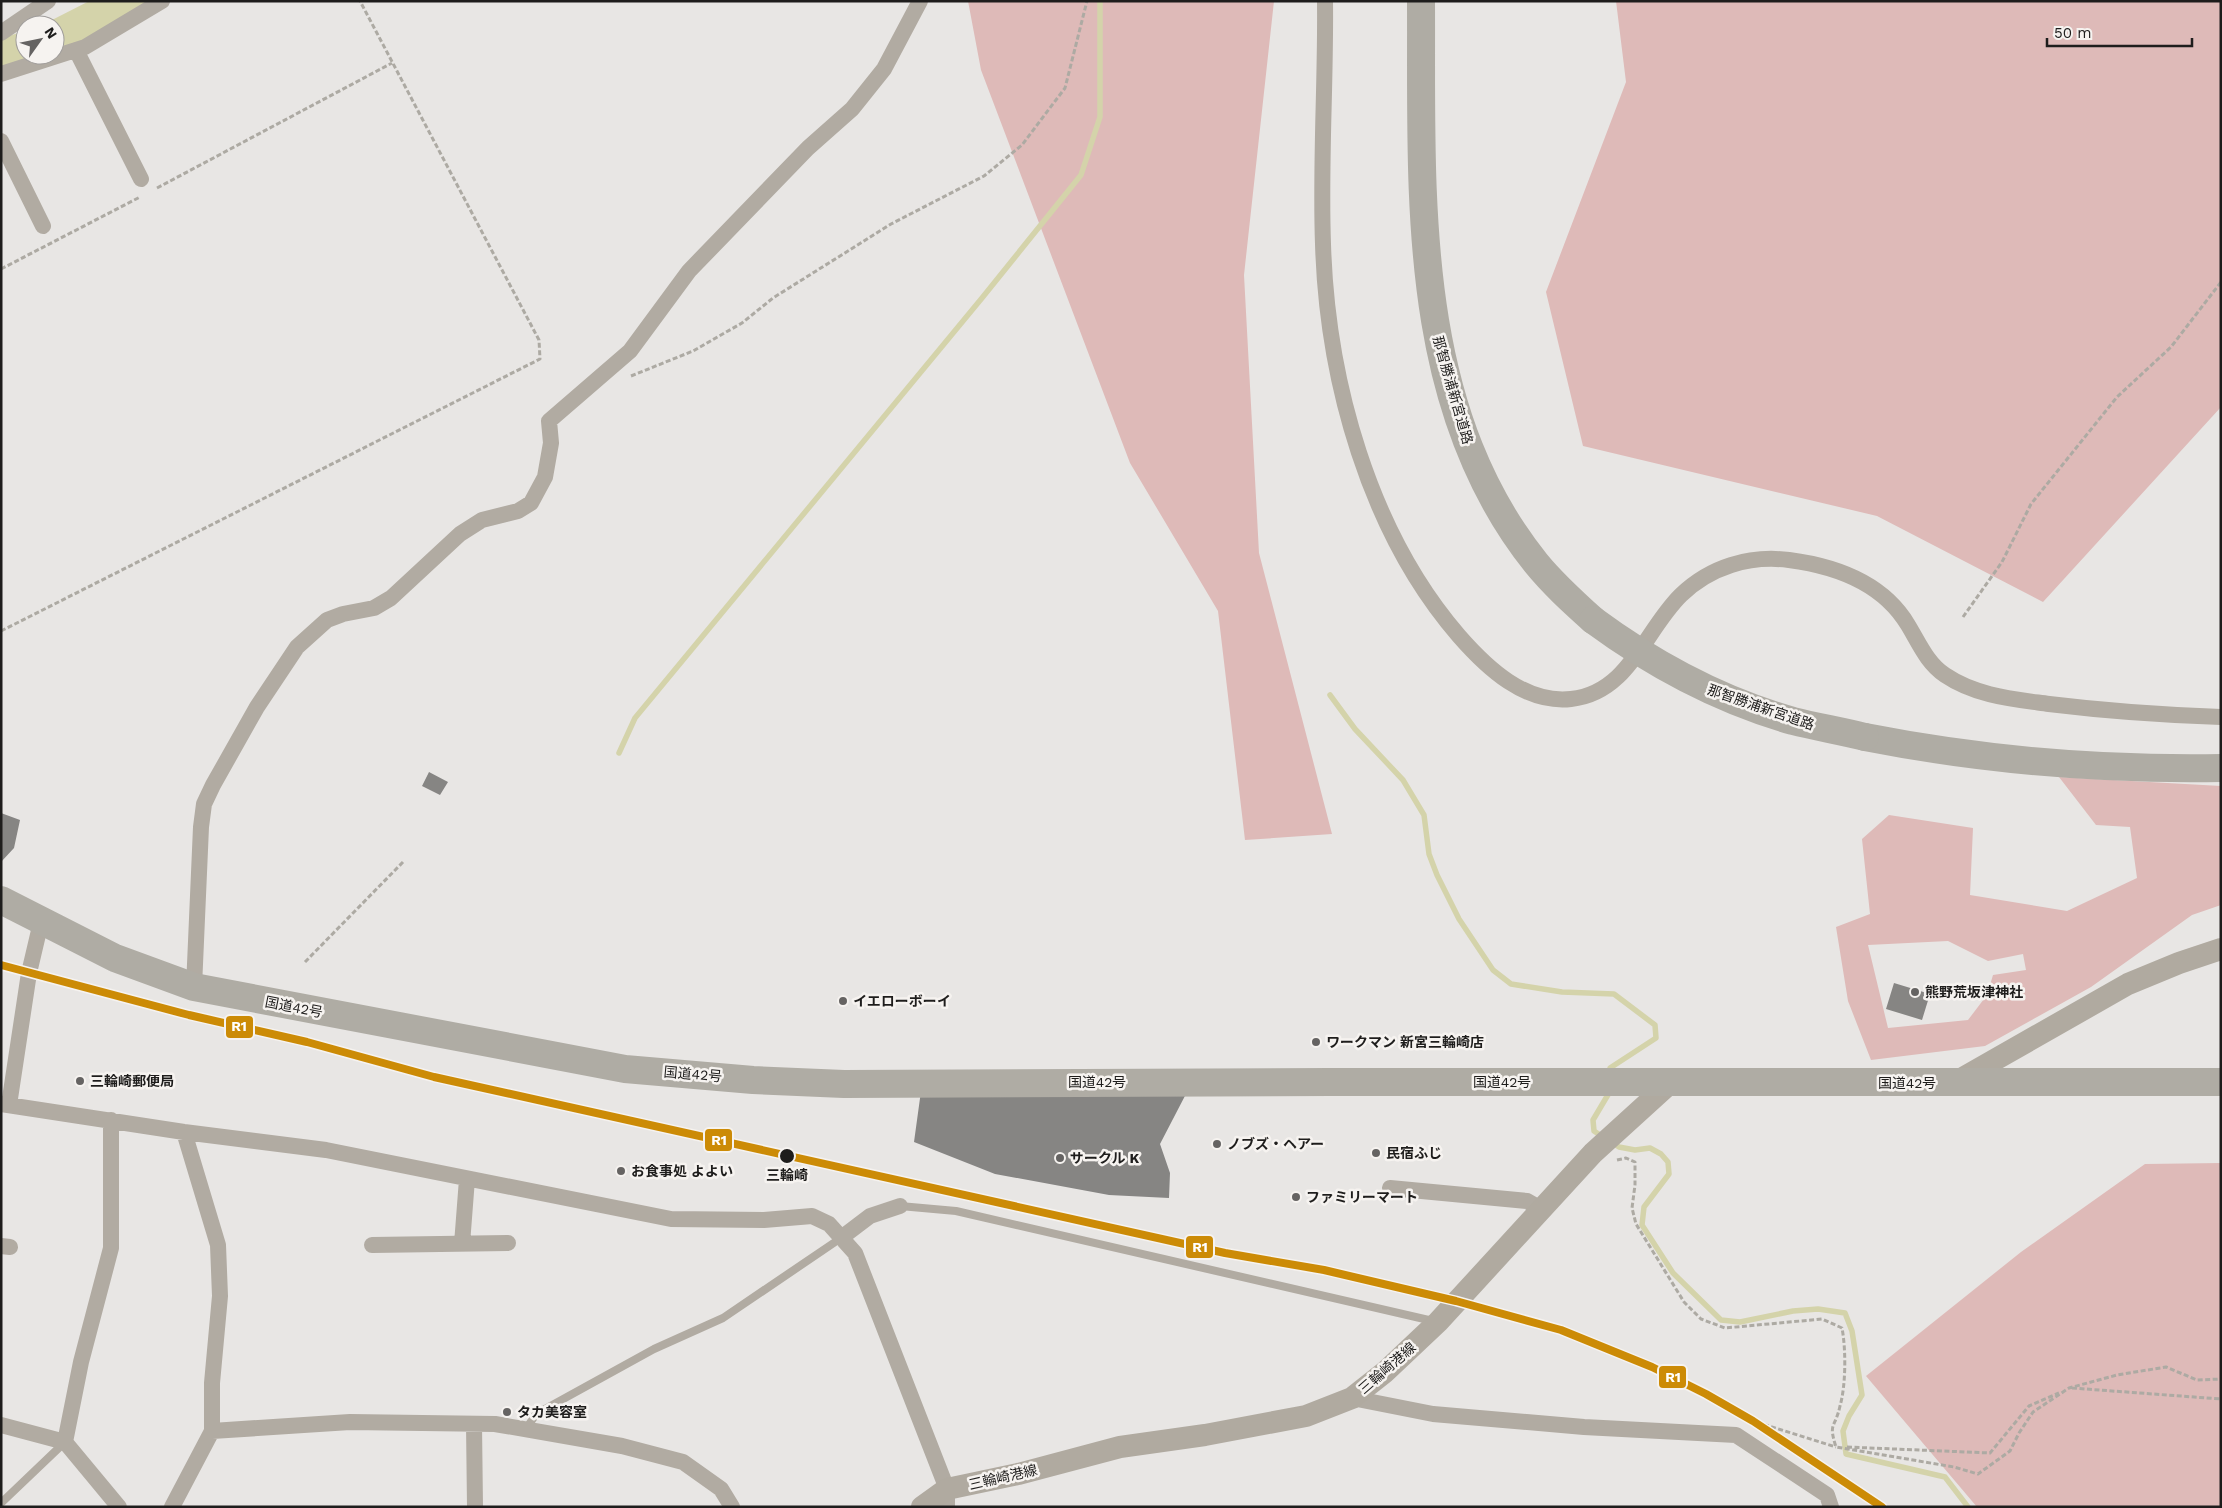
<svg xmlns="http://www.w3.org/2000/svg" width="2222" height="1508" font-family="'Work Sans','Noto Sans JP',sans-serif">
  <style>
    .forest { fill: #debab8; fill-rule: evenodd }
    .lines { fill: none; stroke-linecap: round; stroke-linejoin: round }
    .stream { stroke: #d4d3aa; stroke-width: 5.5 }
    .river { stroke: #d4d3aa; stroke-width: 35 }
    .building { fill: #868583 }
    .path { stroke: #adaaa3; stroke-width: 3; stroke-dasharray: 5 2.5; stroke-linecap: butt }
    .lane { stroke: #b1aba2; stroke-width: 8 }
    .street { stroke: #b1aba2; stroke-width: 16 }
    .secondary { stroke: #b0aaa0; stroke-width: 22 }
    .highway { stroke: #afaca4; stroke-width: 28 }
    .highway-bridge { stroke: #afaca4; stroke-width: 28 }
    .rail-1-casing { stroke: #f6f3f0; stroke-width: 11 }
    .rail-1 { stroke: #cc8b06; stroke-width: 8 }
    .poi-dot { fill: #656362; stroke: #f6f3f0; stroke-width: 2 }
    .stop-dot { fill: #1e1d1c; stroke: #f6f3f0; stroke-width: 2 }
    .labels { text-anchor: middle; stroke-width: 5; stroke-linejoin: round; paint-order: stroke }
    .street-label { font-size: 14px; fill: #1e1d1c; stroke: #f6f3f0 }
    .poi-label { font-size: 14px; font-weight: bold; fill: #1e1d1c; stroke: #f6f3f0; text-anchor: start }
    .stop-label { font-size: 14px; font-weight: bold; fill: #1e1d1c; stroke: #f6f3f0 }
    .line-badge { stroke: #f6f3f0; stroke-width: 2 }
    .badge-label { font-size: 14px; text-anchor: middle; font-weight: bold; fill: #fff }
  </style>
  <rect width="100%" height="100%" fill="#e8e6e4"/>
  <path class="forest" d="M 968,1 L 1274,1 L 1244,275 L 1259,553 L 1332,834 L 1245,840 L 1218,611 L 1130,463 L 981,70 Z
    M 1616,1 L 2221,1 L 2221,407 L 2043,602 L 1877,516 L 1583,446 L 1546,292 L 1626,82 Z
    M 2059,777 L 2221,786 L 2221,905 L 2192,915 L 2091,987 L 1985,1046 L 1871,1060 L 1848,1001 L 1836,927 L 1870,914 L 1862,839 L 1889,815 L 1973,828 L 1970,895 L 2067,911 L 2137,878 L 2130,827 L 2096,825 ZM 1948,941 L 1988,961 L 2023,954 L 2026,970 L 1993,975 L 1987,995 L 1968,1020 L 1888,1028 L 1868,945 Z
    M 2221,1163 L 2221,1507 L 1977,1507 L 1866,1376 L 2021,1252 L 2145,1164 Z"/>
  <g class="lines">
    <path class="stream" d="M 1330,695 L 1355,729 L 1403,780 L 1424,815 L 1429,854 L 1437,875 L 1459,919 L 1493,970 L 1511,984 L 1562,992 L 1614,994 L 1655,1025 L 1656,1038 L 1610,1068 L 1610,1074
      M 619,753 L 635,718 L 982,298 L 1081,175 L 1100,117 L 1100,1
      M 1603,1137 L 1594,1131 L 1593,1120 L 1609,1093 L 1609,1089
      M 1611,1142 L 1619,1147 L 1635,1150 L 1650,1148 L 1661,1154 L 1668,1162 L 1669,1174 L 1644,1207 L 1642,1225 L 1673,1273 L 1721,1320 L 1740,1322 L 1793,1311 L 1818,1309 L 1845,1313 L 1852,1331 L 1862,1395 L 1849,1416 L 1843,1431 L 1846,1454 L 1945,1477 L 1968,1507"/>
    <path class="river" d="M 55,38 L 128,1
      M 1,57 L 25,49"/>
  </g>
  <path class="building" d="M 429,772 L 448,782 L 440,795 L 422,786 Z
    M 1,813 L 20,820 L 14,848 L 1,862 Z
    M 1894,983 L 1930,994 L 1922,1020 L 1886,1009 Z
    M 921,1091 L 1187,1092 L 1160,1144 L 1170,1173 L 1169,1198 L 1109,1195 L 995,1174 L 914,1142 Z"/>
  <g class="lines">
    <path class="path" d="M 157,188 L 392,63
      M 1,269 L 140,197
      M 631,376 L 693,351 L 742,323 L 773,298 L 891,224 L 984,176 L 1022,145 L 1065,88 L 1087,1
      M 1963,617 L 2002,562 L 2031,504 L 2117,397 L 2171,347 L 2221,282
      M 1,631 L 540,359 L 539,340 L 360,1
      M 305,962 L 403,862
      M 1617,1160 L 1626,1158 L 1635,1162 L 1635,1185 L 1632,1208 L 1636,1224 L 1684,1302 L 1701,1319 L 1725,1328 L 1822,1319 L 1842,1328 C 1846,1349 1846,1385 1840,1406 C 1835,1429 1828,1422 1836,1447 L 1954,1467 L 1978,1474 L 2010,1451 L 2019,1433 L 2033,1412 L 2069,1388 L 2117,1375 L 2166,1367 L 2197,1380 L 2221,1379
      M 2072,1388 L 2221,1399
      M 1750,1423 L 1753,1421 L 1836,1447
      M 1847,1447 L 1990,1453 L 2029,1406 L 2059,1393"/>
    <path class="lane" d="M 900,1206 L 956,1211 L 1433,1321
      M 526,1429 L 536,1414 L 654,1349 L 723,1318 L 841,1238
      M 1,1503 L 65,1442"/>
    <path class="street" d="M 1325,1 C 1326,82 1320,163 1323,244 C 1327,380 1369,532 1459,636 C 1487,668 1525,704 1571,699 C 1629,693 1645,630 1681,595 C 1710,567 1749,555 1789,560 C 1835,566 1883,583 1908,625 C 1919,643 1927,663 1945,675 C 1976,696 2013,699 2049,704 C 2106,711 2163,715 2221,717
      M 1,33 L 48,1
      M 76,50 L 141,179
      M 1,74 L 85,47 L 162,1
      M 1,141 L 43,226
      M 194,987 L 201,827 L 204,804 L 213,785 L 257,707 L 297,647 L 327,620 L 343,614 L 374,608 L 391,598 L 460,534 L 482,520 L 518,511 L 531,503 L 545,477 L 551,443 L 549,421 L 630,351 L 689,271 L 808,148 L 852,109 L 884,69 L 920,1
      M 1,1104 L 184,1132 L 326,1150 L 671,1219 L 764,1220 L 812,1216 L 829,1224 L 855,1253 L 947,1489 L 947,1507
      M 9,1105 L 29,973 L 41,922
      M 111,1120 L 111,1248 L 81,1362 L 65,1442 L 119,1507
      M 1390,1188 L 1527,1201 L 1541,1209
      M 841,1238 L 870,1216 L 900,1206
      M 462,1244 L 467,1179
      M 372,1245 L 508,1243
      M 1,1246 L 10,1247
      M 1352,1398 L 1433,1414 L 1584,1427 L 1736,1435 L 1827,1495 L 1831,1507
      M 474,1424 L 475,1507
      M 1,1425 L 65,1442
      M 212,1431 L 350,1422 L 495,1424 L 622,1446 L 683,1462 L 721,1489 L 732,1507
      M 172,1507 L 212,1431 L 212,1383 L 220,1296 L 218,1245 L 184,1132"/>
    <path class="secondary" d="M 1954,1083 L 2128,984 L 2179,963 L 2221,949
      M 922,1507 L 947,1489 L 1018,1474 L 1120,1447 L 1205,1435 L 1306,1416 L 1352,1398 L 1385,1372 L 1438,1322 L 1593,1153 L 1670,1083"/>
    <path class="highway" d="M 1421,1 C 1422,193 1409,405 1536,563 C 1553,584 1573,602 1593,620
      M 1865,737 C 1982,760 2101,770 2221,768
      M 1,900 L 115,958 L 194,987 L 625,1069 L 753,1080 L 844,1084 L 1330,1082 L 2221,1082"/>
    <path class="highway-bridge" d="M 1593,620 C 1654,665 1719,700 1793,721 C 1817,727 1841,731 1865,737"/>
    <defs>
      <path id="rail-1" d="M 1,965 L 189,1015 L 307,1042 L 434,1077 L 1225,1253 L 1324,1270 L 1456,1301 L 1561,1330 L 1652,1367 L 1706,1394 L 1753,1421 L 1882,1507"/>
    </defs>
    <use href="#rail-1" class="rail-1-casing"/>
    <use href="#rail-1" class="rail-1"/>
  </g>
  <g class="poi-dot">
    <circle cx="1915" cy="992" r="5"/>
    <circle cx="843" cy="1001" r="5"/>
    <circle cx="1316" cy="1042" r="5"/>
    <circle cx="80" cy="1081" r="5"/>
    <circle cx="1217" cy="1144" r="5"/>
    <circle cx="1376" cy="1153" r="5"/>
    <circle cx="1060" cy="1158" r="5"/>
    <circle cx="621" cy="1171" r="5"/>
    <circle cx="1296" cy="1197" r="5"/>
    <circle cx="507" cy="1412" r="5"/>
  </g>
  <circle class="stop-dot" cx="787" cy="1156" r="8"/>
  <g class="labels">
    <g class="street-label">
      <text transform="translate(1453 390) rotate(74)" y="5">那智勝浦新宮道路</text>
      <text transform="translate(1761 707) rotate(19)" y="5">那智勝浦新宮道路</text>
      <text transform="translate(294 1007) rotate(11)" y="5">国道42号</text>
      <text transform="translate(693 1074) rotate(5)" y="5">国道42号</text>
      <text x="1097" y="1087">国道42号</text>
      <text x="1502" y="1087">国道42号</text>
      <text x="1907" y="1088">国道42号</text>
      <text transform="translate(1387 1368) rotate(-41)" y="5">三輪崎港線</text>
      <text transform="translate(1003 1477) rotate(-13)" y="5">三輪崎港線</text>
    </g>
    <g class="poi-label">
      <text x="1925" y="997">熊野荒坂津神社</text>
      <text x="853" y="1006">イエローボーイ</text>
      <text x="1326" y="1047">ワークマン 新宮三輪崎店</text>
      <text x="90" y="1086">三輪崎郵便局</text>
      <text x="1227" y="1149">ノブズ・ヘアー</text>
      <text x="1386" y="1158">民宿ふじ</text>
      <text x="1070" y="1163">サークル K</text>
      <text x="631" y="1176">お食事処 よよい</text>
      <text x="1306" y="1202">ファミリーマート</text>
      <text x="517" y="1417">タカ美容室</text>
    </g>
    <g class="stop-label">
      <text x="787" y="1180">三輪崎</text>
    </g>
  </g>
  <g class="line-badge">
    <rect x="225" y="1015" width="29" height="24" rx="5" fill="#cc8b06"/>
    <rect x="704" y="1128" width="29" height="24" rx="5" fill="#cc8b06"/>
    <rect x="1185" y="1235" width="29" height="24" rx="5" fill="#cc8b06"/>
    <rect x="1658" y="1365" width="29" height="24" rx="5" fill="#cc8b06"/>
  </g>
  <g class="badge-label">
    <text x="239" y="1031">R1</text>
    <text x="719" y="1145">R1</text>
    <text x="1200" y="1252">R1</text>
    <text x="1673" y="1382">R1</text>
  </g>
  <rect width="2222" height="1508" fill="none" stroke="#1e1d1c" stroke-width="5"/>
  <g transform="translate(40 40) rotate(57)"><circle r="24" fill="#f6f3f0" stroke="#a09d9b"/>
  <path d="M0-4L9 19L0 12L-9 19Z" fill="#656362"/>
  <text y="-8" font-size="14" font-weight="bold" text-anchor="middle" fill="#1e1d1c">N</text>
  </g>
  <path d="M2047 38v8h145v-8" fill="none" stroke="#1e1d1c" stroke-width="2.5"/>
  <text x="2054" y="38" font-size="15" fill="#1e1d1c" stroke="#f6f3f0" stroke-width="4" paint-order="stroke">50 m</text>
</svg>
